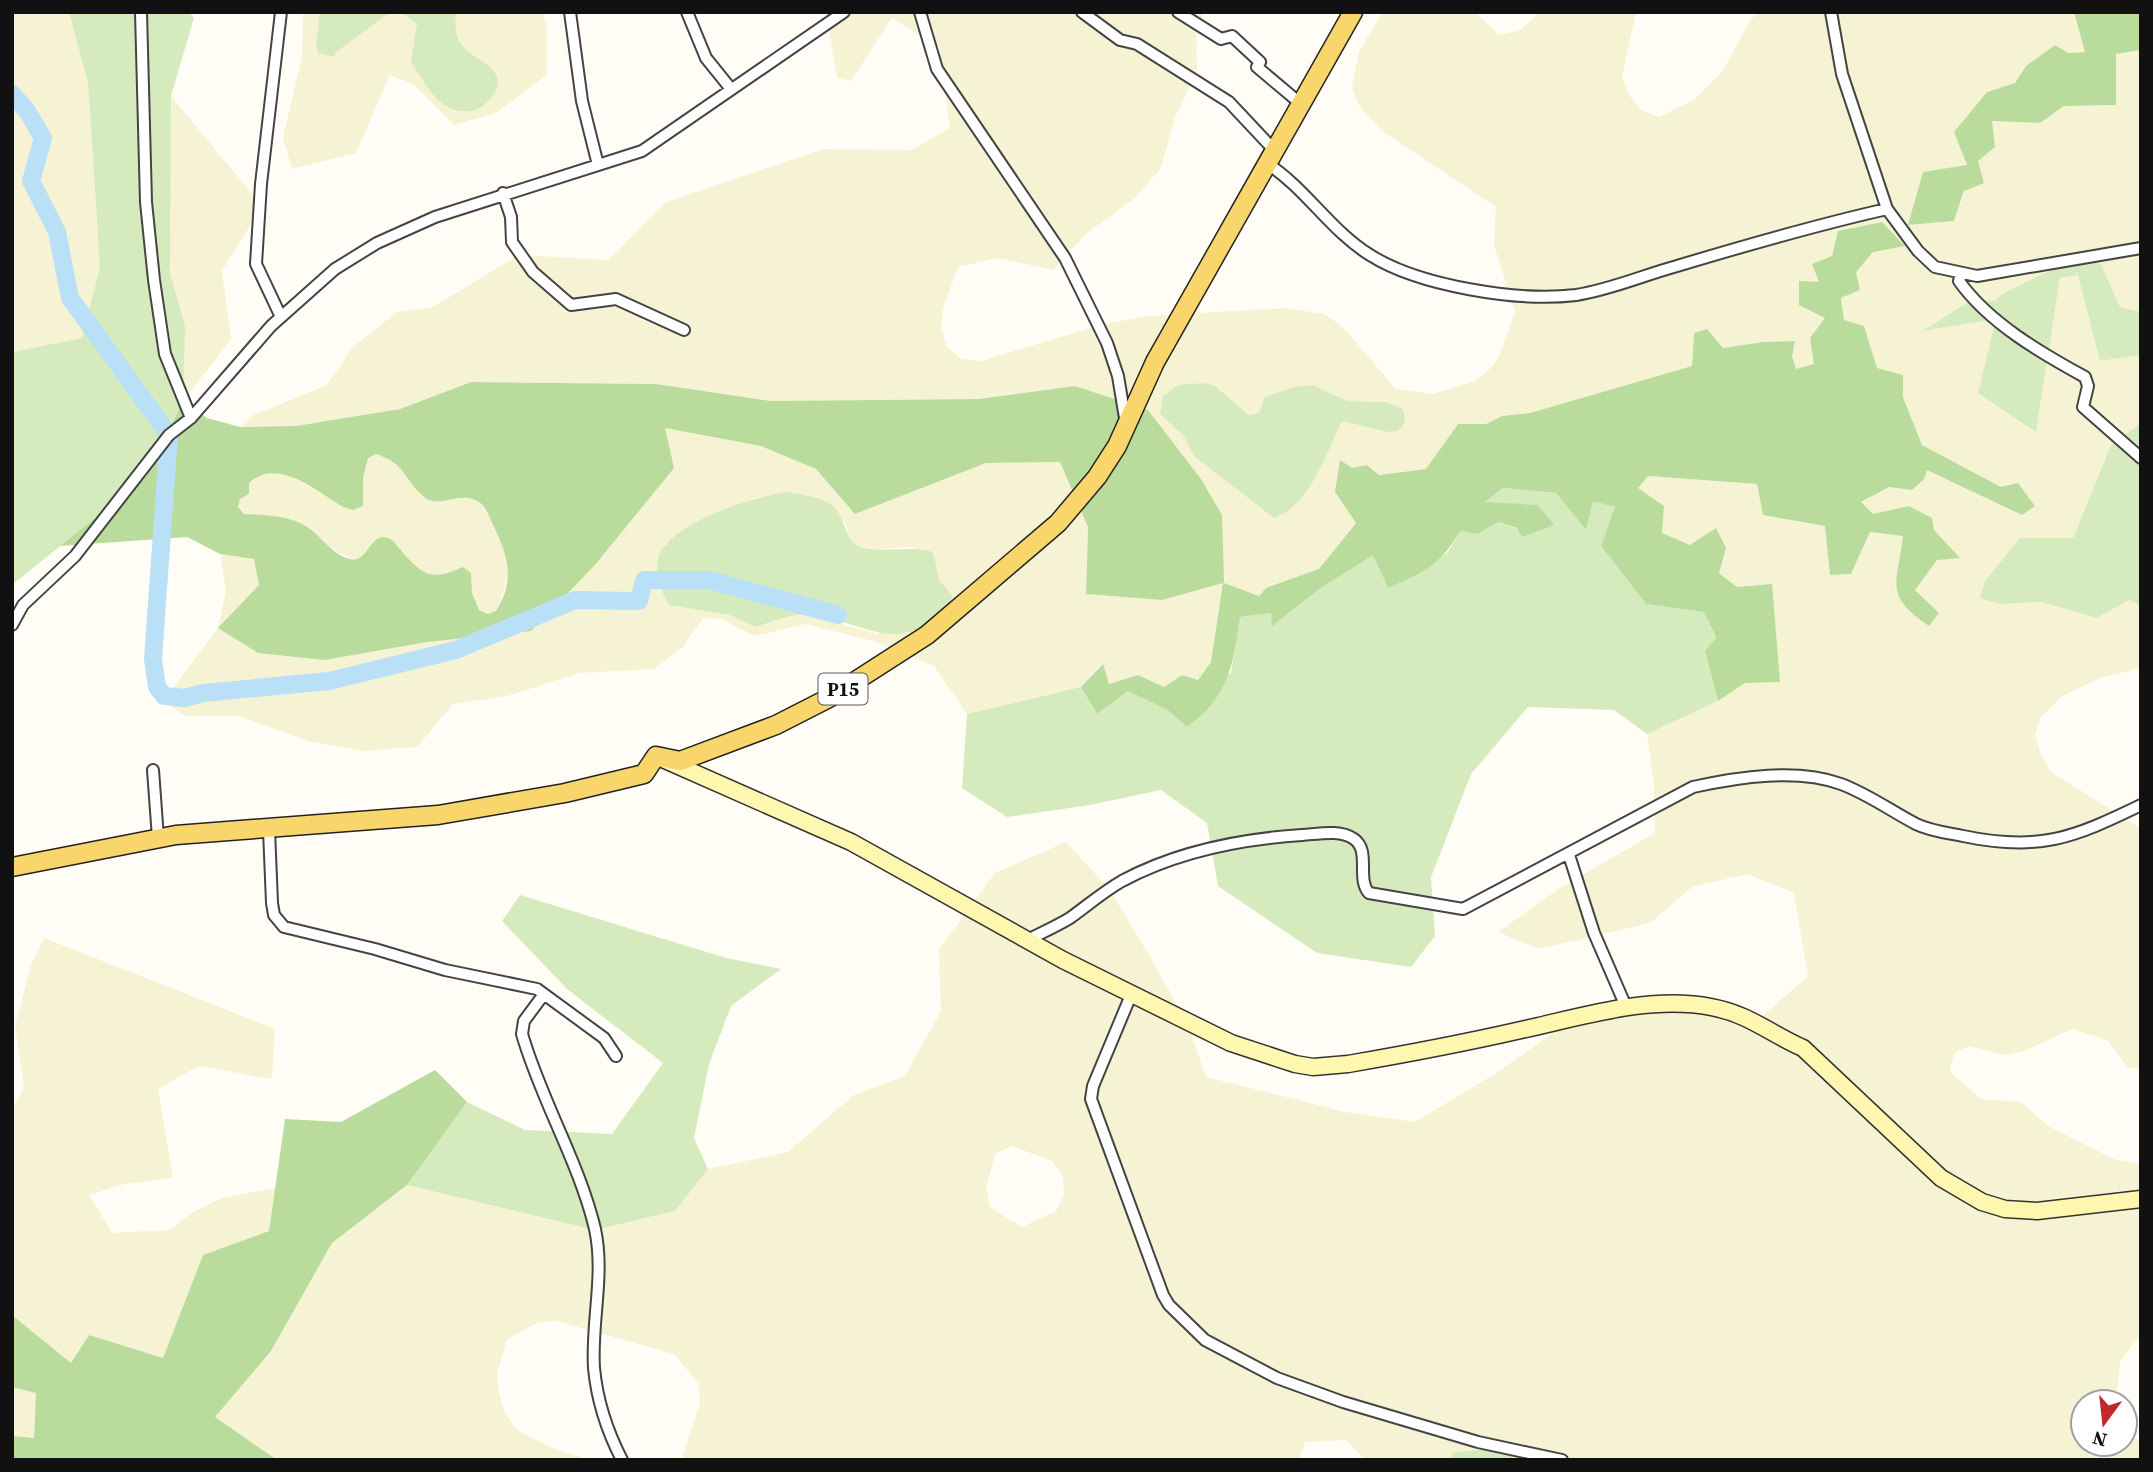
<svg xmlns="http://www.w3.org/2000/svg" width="2153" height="1472" font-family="'Source Serif 4',serif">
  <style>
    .farmland { fill: #f6f3d4; fill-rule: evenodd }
    .green { fill: #d5ebbd }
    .forest { fill: #b9dc9c; fill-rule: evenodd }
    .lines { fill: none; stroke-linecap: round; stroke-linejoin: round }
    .river { stroke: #b9e0f7; stroke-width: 18 }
    .street-casing { stroke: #444; stroke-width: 14 }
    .secondary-casing { stroke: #333; stroke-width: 19 }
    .primary-casing { stroke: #222; stroke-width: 21 }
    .street { stroke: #fff; stroke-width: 10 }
    .secondary { stroke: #fff6b0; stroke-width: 16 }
    .primary { stroke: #f9d66b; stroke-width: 18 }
    .labels { text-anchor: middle; stroke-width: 7; stroke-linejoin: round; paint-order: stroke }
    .shield { fill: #fff; stroke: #585858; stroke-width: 2 }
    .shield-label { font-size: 19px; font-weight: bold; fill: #111 }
  </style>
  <rect width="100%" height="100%" fill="#fffdf5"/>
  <path class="farmland" d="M 12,12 L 69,12 L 88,83 L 100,267 L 82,338 L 12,352 Z
    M 303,12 L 542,12 L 547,27 L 547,75 L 496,113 L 454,125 L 413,84 L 390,75 L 356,153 L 292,169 L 283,138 L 302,57 Z
    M 826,12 L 1203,12 L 1196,33 L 1197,72 L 1175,117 L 1161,168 L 1134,199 L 1088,232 L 1053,270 L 998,258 L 958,267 L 943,308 L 941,328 L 947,347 L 961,359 L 981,361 L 1104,324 L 1148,316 L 1285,308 L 1324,314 L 1342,326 L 1396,389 L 1433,394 L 1472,382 L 1488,371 L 1499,357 L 1515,311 L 1494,245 L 1496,207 L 1382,131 L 1358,104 L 1352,86 L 1359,51 L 1383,12 L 1475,12 L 1499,35 L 1519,31 L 1540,12 L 1636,12 L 1622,77 L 1629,95 L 1641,110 L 1659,117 L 1694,100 L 1722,72 L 1749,22 L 1758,12 L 2074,12 L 2085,52 L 2068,53 L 2026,66 L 2015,83 L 1987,92 L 1954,132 L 1967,165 L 1909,225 L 1954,221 L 1991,121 L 2040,123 L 2064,106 L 2116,105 L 2116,54 L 2141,50 L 2141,312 L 2120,307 L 2093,250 L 2004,293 L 1994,301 L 1924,330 L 1997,319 L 2036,431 L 2060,278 L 2078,275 L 2100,361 L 2141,355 L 2141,423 L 2111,445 L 2073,538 L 2020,538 L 1980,597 L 2000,604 L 2041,602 L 2097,618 L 2129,600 L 2141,606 L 2141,668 L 2100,678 L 2062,696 L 2041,717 L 2035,734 L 2041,755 L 2050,771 L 2141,829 L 2141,1069 L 2128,1068 L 2107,1040 L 2072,1029 L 2022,1052 L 2004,1055 L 1969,1046 L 1954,1053 L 1950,1072 L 1981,1099 L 2021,1102 L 2048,1126 L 2116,1160 L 2141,1164 L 2141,1334 L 2120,1362 L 2116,1402 L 2083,1402 L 2083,1444 L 2125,1444 L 2125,1427 L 2132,1437 L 2141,1441 L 2141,1460 L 1514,1460 L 1504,1447 L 1454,1452 L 1448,1460 L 1365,1460 L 1346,1440 L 1305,1442 L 1299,1460 L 681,1460 L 700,1403 L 699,1384 L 674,1354 L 557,1321 L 539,1322 L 507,1339 L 497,1373 L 499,1394 L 505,1414 L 517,1430 L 552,1448 L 589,1460 L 277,1460 L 215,1417 L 271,1351 L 332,1243 L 407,1185 L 595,1230 L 675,1211 L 708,1169 L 788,1152 L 854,1095 L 905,1076 L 941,1011 L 939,949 L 995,873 L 1066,842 L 1109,889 L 1152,960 L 1187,1023 L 1206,1077 L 1345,1112 L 1415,1122 L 1498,1072 L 1572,1019 L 1668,994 L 1757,1021 L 1808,976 L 1794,893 L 1747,874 L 1692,887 L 1650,923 L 1539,949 L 1498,932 L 1563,886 L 1655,833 L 1654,784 L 1647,734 L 1718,701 L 1745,683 L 1737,587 L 1718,572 L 1726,548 L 1690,546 L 1662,533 L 1638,488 L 1648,476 L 1757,484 L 1763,515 L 1825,526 L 1851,574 L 1870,532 L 1904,536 L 1895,588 L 1915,590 L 1937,559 L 1959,557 L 1934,530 L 1932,518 L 1909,506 L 1873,514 L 1860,503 L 1889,487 L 1912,490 L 1927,469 L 2022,515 L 2001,487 L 1922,445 L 1903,396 L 1903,375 L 1876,368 L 1864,326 L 1844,320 L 1841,298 L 1860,290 L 1855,272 L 1873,252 L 1832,256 L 1819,282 L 1825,317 L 1815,364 L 1796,369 L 1792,356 L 1795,342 L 1763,342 L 1723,348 L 1694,333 L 1692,366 L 1530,413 L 1502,416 L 1486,424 L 1458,424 L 1426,469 L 1379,475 L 1367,465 L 1335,492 L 1356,522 L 1319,569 L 1267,588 L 1259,596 L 1224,583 L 1211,662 L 1198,680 L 1182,675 L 1164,687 L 1138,675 L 1109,685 L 1102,664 L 1081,687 L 967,714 L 934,666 L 877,642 L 806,624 L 754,636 L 721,619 L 703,618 L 682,648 L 654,669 L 580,673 L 507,696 L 453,704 L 417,747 L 362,751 L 308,741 L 239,716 L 186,716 L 171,706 L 173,688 L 218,628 L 226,591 L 220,554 L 254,559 L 259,585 L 325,660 L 427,642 L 531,631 L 595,565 L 674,468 L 664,428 L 761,446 L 816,469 L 855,514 L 986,463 L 1060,462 L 1088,527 L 1086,594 L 1162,600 L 1190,590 L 1222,515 L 1201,479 L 1148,410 L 1075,386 L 978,399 L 771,401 L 656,384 L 471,382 L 400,409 L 296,426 L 240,427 L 252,416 L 327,385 L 353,347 L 397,312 L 433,307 L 519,255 L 609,260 L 666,202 L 824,149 L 911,150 L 950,128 L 939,47 L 892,18 L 851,81 L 837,78 ZM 1313,385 L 1347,401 L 1385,402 L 1402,408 L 1406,416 L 1388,432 L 1342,420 L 1306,493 L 1194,456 L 1183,435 L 1215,386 L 1249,415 L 1259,414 L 1294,387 ZM 759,497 L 845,522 L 851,541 L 858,546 L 875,549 L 914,547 L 939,580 L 877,634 L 808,615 L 789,616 L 756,627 L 730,615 L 664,545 L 696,523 ZM 1012,1146 L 1052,1161 L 1063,1177 L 1064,1195 L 1056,1211 L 1022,1227 L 990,1207 L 986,1189 L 995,1154 Z
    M 171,96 L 262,206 L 222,271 L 231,339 L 183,401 L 170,273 Z
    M 376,454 L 395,460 L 423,497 L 433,502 L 468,498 L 477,500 L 490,512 L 491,522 L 505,547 L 509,574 L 497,611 L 488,614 L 479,610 L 472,593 L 471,573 L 463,567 L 446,575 L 427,575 L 418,570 L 391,539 L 373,541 L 361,558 L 353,560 L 274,516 L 244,514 L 238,508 L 240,499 L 249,493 L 249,483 L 256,477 L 273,472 L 292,476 L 343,507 L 363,506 L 363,478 L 368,458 Z
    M 44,938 L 275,1029 L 272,1079 L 199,1066 L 158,1089 L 173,1178 L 124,1184 L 89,1195 L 112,1233 L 170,1230 L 195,1211 L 222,1198 L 275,1188 L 269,1231 L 203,1255 L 163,1358 L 89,1335 L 71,1363 L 12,1315 L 12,1111 L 24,1087 L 15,1026 L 31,965 Z
    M 12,1387 L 36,1392 L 34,1438 L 12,1436 Z"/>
  <path class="green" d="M 69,12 L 189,12 L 194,18 L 171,96 L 170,273 L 185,326 L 183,401 L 146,477 L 12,585 L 12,352 L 82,338 L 100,267 L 88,83 Z
    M 320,12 L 390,12 L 335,53 L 335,57 L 318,53 L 316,44 Z
    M 401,12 L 456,12 C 455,22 455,36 461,44 C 469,58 504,66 497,87 C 494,97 484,107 475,110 C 441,118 427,86 411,62 L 417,24 Z
    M 2094,249 L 2120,307 L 2141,312 L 2141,355 L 2100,361 L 2078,275 L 2060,278 L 2036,432 L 1978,393 L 1996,319 L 1922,331 L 1972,300 L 1994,301 L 2004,293 Z
    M 1205,383 L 1215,386 L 1249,415 L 1259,413 L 1265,397 L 1294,387 L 1313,385 L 1347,401 L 1385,402 L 1402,408 C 1407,418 1406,423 1398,431 L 1388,432 L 1342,421 C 1326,453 1311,505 1274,518 L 1194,456 L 1183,435 L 1160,414 L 1163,396 L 1178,385 Z
    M 2141,423 L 2141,606 L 2129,600 L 2097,618 L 2041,602 L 2000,604 L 1980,598 L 1985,581 L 2020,538 L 2073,538 L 2111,445 Z
    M 1503,488 L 1556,493 L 1586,530 L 1593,500 L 1616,507 L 1601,546 L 1646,604 L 1704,612 L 1716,639 L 1705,651 L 1718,701 L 1647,734 L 1614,710 L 1528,707 L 1471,774 L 1431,877 L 1435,936 L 1411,967 L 1317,953 L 1218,886 L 1207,823 L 1161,790 L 1090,805 L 1007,817 L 962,788 L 967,714 L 1081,687 L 1097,714 L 1128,691 L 1169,711 L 1231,673 L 1240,617 L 1271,613 L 1273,625 L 1322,587 L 1373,554 L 1388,588 L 1448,552 L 1460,531 L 1478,534 L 1497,522 L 1518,529 L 1553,525 L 1538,505 L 1484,503 Z
    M 786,492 C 801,495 820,496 833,506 C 845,516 845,540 858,546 C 878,554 908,545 933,552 L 939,580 L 952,595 L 951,607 C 892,658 870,622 809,615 C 791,613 772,622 756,627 L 730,615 L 669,605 C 659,589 650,560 666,544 C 691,517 751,498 786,492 Z
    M 520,895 L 726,958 L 781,969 L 731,1006 L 709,1064 L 694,1138 L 708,1169 L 675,1211 L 595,1230 L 407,1185 L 467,1102 L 525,1130 L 612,1134 L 663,1063 L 567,989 L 502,921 Z
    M 1504,1447 L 1514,1460 L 1448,1460 L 1454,1452 Z"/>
  <path class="forest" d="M 2074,12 L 2141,12 L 2141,50 L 2116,54 L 2116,105 L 2064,106 L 2040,123 L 1992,121 L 1995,147 L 1978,161 L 1984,183 L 1964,191 L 1954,221 L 1908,225 L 1923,172 L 1967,165 L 1954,132 L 1987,92 L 2015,83 L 2026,66 L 2055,45 L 2068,53 L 2085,52 Z
    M 1882,222 L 1905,246 L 1873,252 L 1856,272 L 1860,290 L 1841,298 L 1844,320 L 1864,326 L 1877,368 L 1903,375 L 1903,397 L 1922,445 L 2001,487 L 2018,483 L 2035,506 L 2022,515 L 1927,470 L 1924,479 L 1912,490 L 1889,487 L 1861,502 L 1873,514 L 1909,506 L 1932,518 L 1934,530 L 1960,558 L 1937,560 L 1915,590 L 1939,613 L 1929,626 C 1882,594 1898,584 1903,536 L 1870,532 L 1851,574 L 1830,575 L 1825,526 L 1763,515 L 1757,484 L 1648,476 L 1638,488 L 1664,506 L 1662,533 L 1690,545 L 1716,528 L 1726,548 L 1719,573 L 1737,587 L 1772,584 L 1780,682 L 1745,683 L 1718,701 L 1705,651 L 1716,638 L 1704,612 L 1646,604 L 1601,546 L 1615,507 L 1593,501 L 1586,530 L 1556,493 L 1503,488 L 1485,502 L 1538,505 L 1554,525 L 1522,537 L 1517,528 L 1498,522 L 1478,534 L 1460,531 C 1440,566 1423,572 1388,588 L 1373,555 L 1322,587 L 1272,626 L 1271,613 L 1240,617 C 1233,665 1229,697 1187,727 L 1169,711 L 1128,691 L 1097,714 L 1081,687 L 1103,664 L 1109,684 L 1138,675 L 1164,687 L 1182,675 L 1198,680 L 1211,662 L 1223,583 L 1162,600 L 1086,594 L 1088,527 L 1060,462 L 986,463 L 855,514 L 816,469 L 761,446 L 665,428 L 674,468 L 595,565 L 531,631 L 427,642 L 325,660 L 258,653 L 218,628 L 259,585 L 254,559 L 220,554 L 187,537 L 60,546 L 146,477 L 183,401 L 207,418 L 240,427 L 296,426 L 400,409 L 471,382 L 656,384 L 771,401 L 978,399 L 1075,386 L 1148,410 L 1201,479 L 1222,515 L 1224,583 L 1259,596 L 1266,588 L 1319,569 L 1356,523 L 1335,492 L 1340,460 L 1352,468 L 1367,465 L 1379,475 L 1426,469 L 1458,424 L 1486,424 L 1502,416 L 1530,413 L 1692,366 L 1694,333 L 1707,329 L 1723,348 L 1763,342 L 1795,341 L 1792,356 L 1796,369 L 1814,364 L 1810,338 L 1825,318 L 1799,305 L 1799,281 L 1819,282 L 1812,264 L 1832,256 L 1838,231 ZM 376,454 C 405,463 403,478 423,496 C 438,510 458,492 475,500 C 487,505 488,515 493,525 C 508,556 516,579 496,611 L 488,614 L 479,610 L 472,593 L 471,573 L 463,567 C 430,582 422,575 400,549 C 396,545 394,540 388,538 C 369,532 368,564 350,559 C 331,555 319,532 302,524 C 285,515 263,515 244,514 L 238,507 L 240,499 L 249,494 L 249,483 C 278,456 317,492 343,507 L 353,510 L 363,506 L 363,478 L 368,458 Z
    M 435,1070 L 467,1102 L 407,1185 L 332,1243 L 271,1351 L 215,1417 L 277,1460 L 12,1460 L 12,1436 L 34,1438 L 36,1393 L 12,1387 L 12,1315 L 71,1363 L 89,1335 L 163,1358 L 203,1255 L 269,1231 L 285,1119 L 341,1122 Z"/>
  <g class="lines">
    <path class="river" d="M 12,94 L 27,111 L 43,138 L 31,181 L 57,232 L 70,298 L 169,435 L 153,659 L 157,687 L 164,696 L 185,698 L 203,693 L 329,681 L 456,650 L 575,600 L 639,601 L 644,580 L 709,580 L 838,615"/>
    <defs>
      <path id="street" d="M 141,12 L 146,202 L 154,280 L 165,354 L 191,418
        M 281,12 L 261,184 L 256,264 L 281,317
        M 570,12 L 582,101 L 598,165
        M 687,12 L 706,58 L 731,89
        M 920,12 L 937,69 L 1065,258 L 1107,343 L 1118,376 L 1126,424
        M 1082,12 L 1120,40 L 1137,44 L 1229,102 L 1275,151
        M 1178,12 L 1221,39 L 1232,36 L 1260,62 L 1257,67 L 1301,104
        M 1831,12 L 1842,74 L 1887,209 L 1918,251 L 1935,267 L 1977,276 L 2141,248
        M 1268,164 C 1306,189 1331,231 1370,255 C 1419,286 1518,302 1576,295 C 1610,290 1644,275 1677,266 C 1747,245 1816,225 1887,209
        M 503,193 L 511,217 L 512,242 L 533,272 L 571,305 L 616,299 L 684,330
        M 1961,274 L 1959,281 C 1989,323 2041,353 2085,377 L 2088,386 L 2083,407 L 2141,458
        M 12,625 L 23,605 L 75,556 L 169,435 L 191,418 L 271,326 L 335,269 L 377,243 L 435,217 L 642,151 L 844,12
        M 153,770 L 158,838
        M 269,830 L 272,903 L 274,915 L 284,927 L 375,949 L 445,970 L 537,989 L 604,1038 L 616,1056
        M 1569,855 L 1594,933 L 1627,1009
        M 1028,940 C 1041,933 1057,926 1070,918 C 1088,905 1103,892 1122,881 C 1176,852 1241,839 1302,835 C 1318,834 1340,829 1354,839 C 1371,851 1356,879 1369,893 L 1463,909 L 1693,787 C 1739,777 1797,768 1841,784 C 1868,794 1891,811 1916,824 C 1930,831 1948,833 1963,836 C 2039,852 2073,838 2141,805
        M 544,994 L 524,1021 L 522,1034 C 541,1100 579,1162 595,1229 C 605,1276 591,1321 594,1368 C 597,1400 607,1431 622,1460
        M 1131,995 L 1093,1086 L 1091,1099 L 1163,1295 L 1169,1305 L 1205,1340 L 1277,1378 L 1343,1402 L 1478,1442 L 1562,1460"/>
      <path id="secondary" d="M 665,760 L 851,842 L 1063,960 L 1231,1043 L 1295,1064 L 1313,1067 L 1348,1064 C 1406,1054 1464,1043 1521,1030 C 1581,1017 1649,995 1711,1007 C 1749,1014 1769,1033 1803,1048 L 1941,1178 L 1982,1202 L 2005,1209 L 2037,1211 L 2141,1199"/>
      <path id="primary" d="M 12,867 L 176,835 L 438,815 L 565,793 L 644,774 L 656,756 L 680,761 L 776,725 L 829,698 L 927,635 L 1058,523 L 1097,477 L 1117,446 L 1155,362 L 1353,12"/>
    </defs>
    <use href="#street" class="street-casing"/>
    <use href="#secondary" class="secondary-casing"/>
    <use href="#primary" class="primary-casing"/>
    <use href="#street" class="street"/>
    <use href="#secondary" class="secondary"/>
    <use href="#primary" class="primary"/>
  </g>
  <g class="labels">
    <rect class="shield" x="818.5" y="673.5" width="49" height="31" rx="5"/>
    <g class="shield-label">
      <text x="843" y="696">P15</text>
    </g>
  </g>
  <rect width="2153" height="1472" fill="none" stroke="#111111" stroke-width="28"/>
  <g transform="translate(2104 1423) rotate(195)"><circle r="33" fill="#ffffff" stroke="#a0a0a0" stroke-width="2"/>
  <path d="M0-5L12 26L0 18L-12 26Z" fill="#c4262e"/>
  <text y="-10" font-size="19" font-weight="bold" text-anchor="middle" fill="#111111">N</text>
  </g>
</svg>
